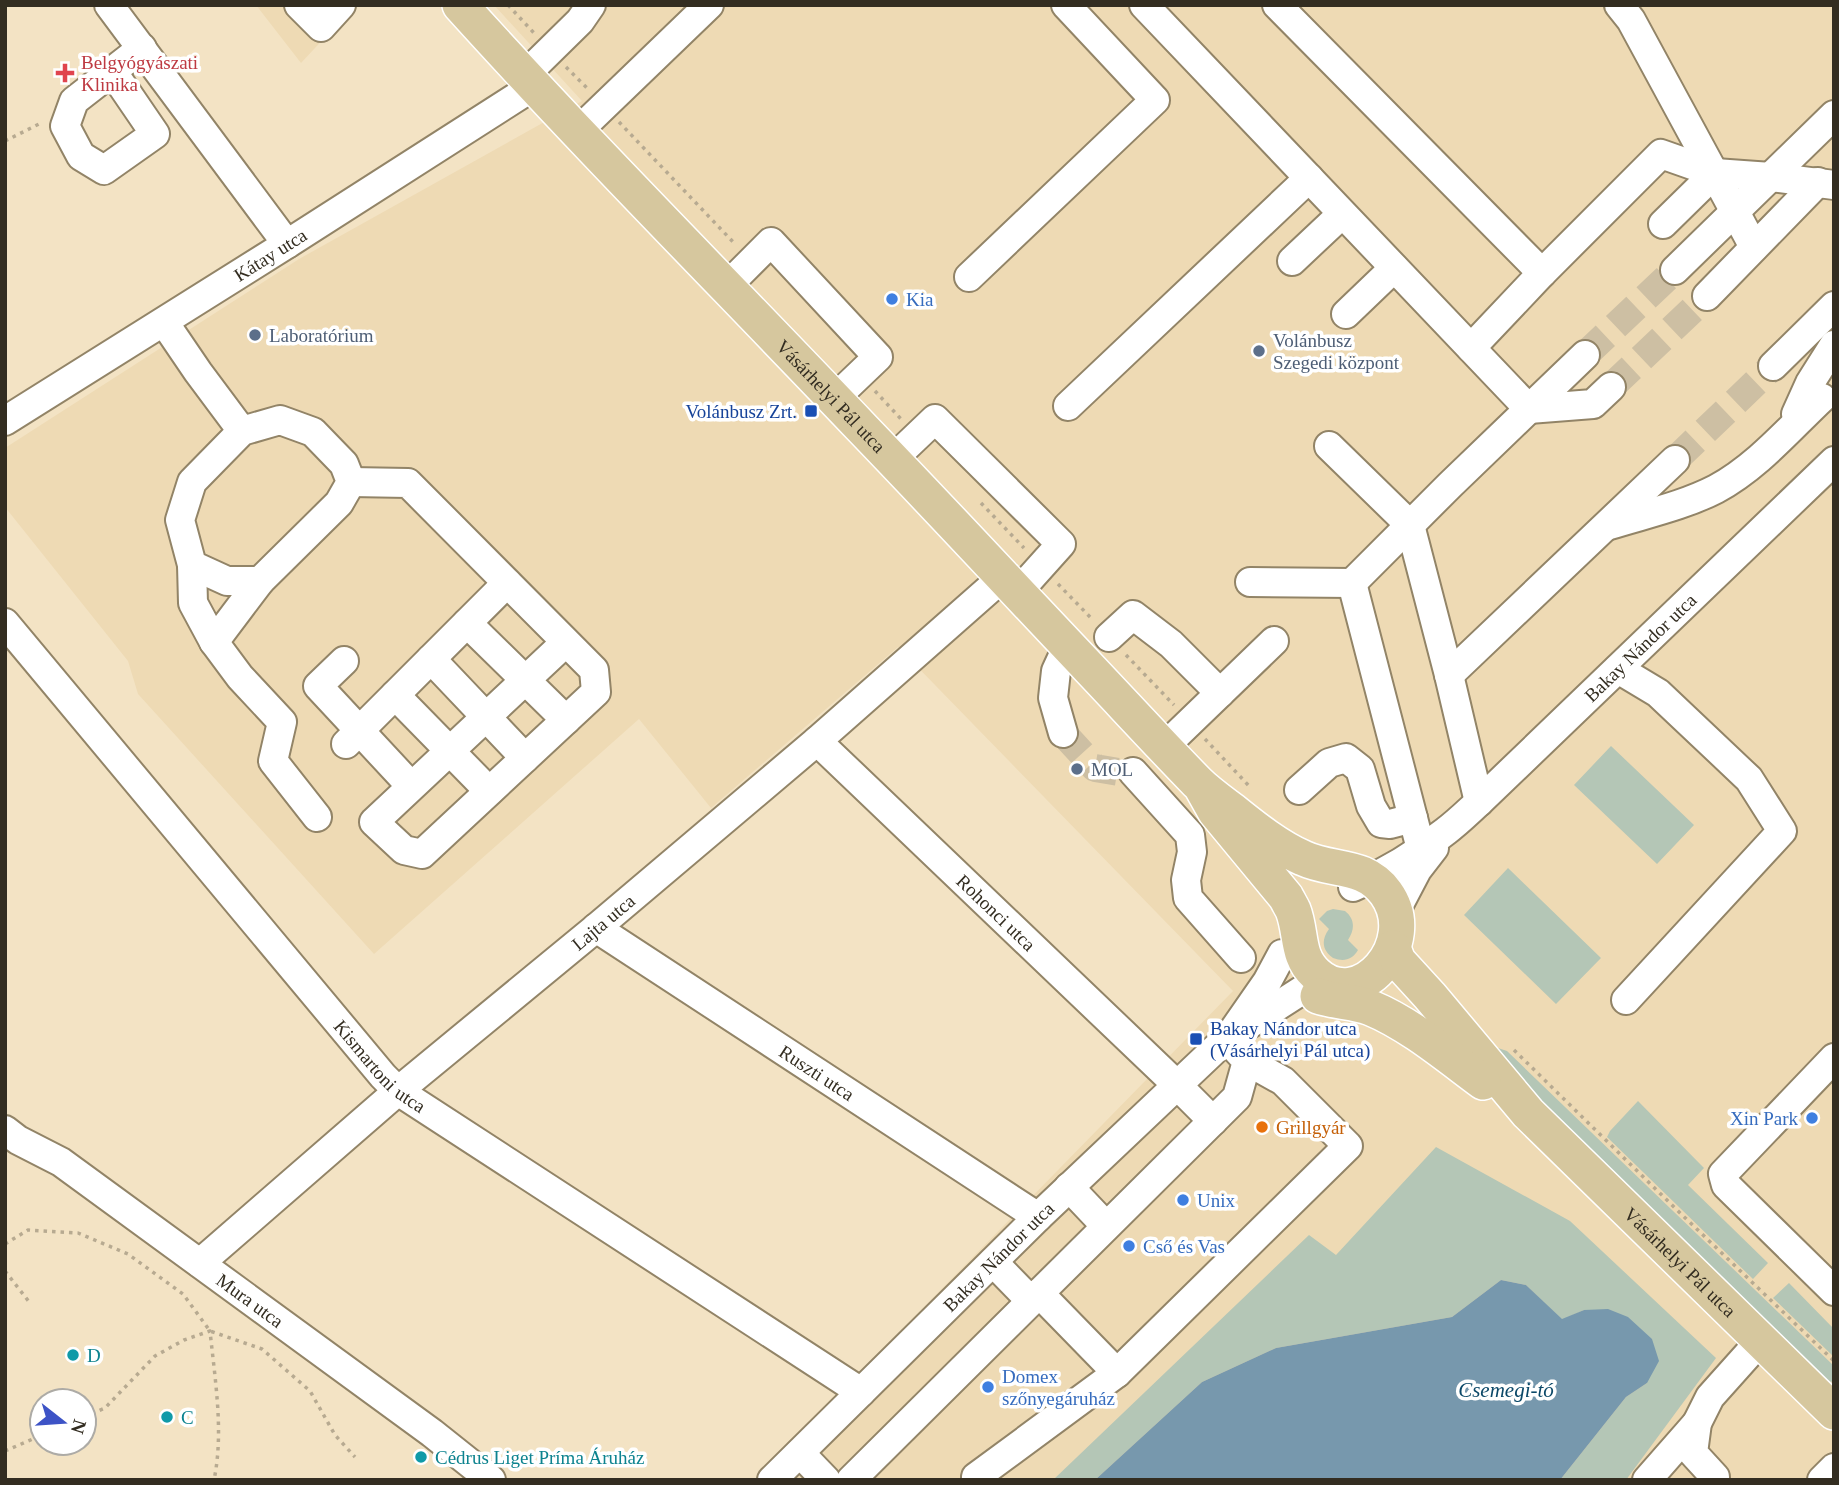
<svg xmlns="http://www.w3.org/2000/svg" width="1839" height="1485" font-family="Georgia,serif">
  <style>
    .built { fill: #eedab4 }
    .green { fill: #b4c6b6 }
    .water { fill: #7798ad }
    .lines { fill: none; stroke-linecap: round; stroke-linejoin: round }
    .minor-tunnel { stroke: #cdbfa3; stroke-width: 28; stroke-dasharray: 28 14; stroke-linecap: butt }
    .minor-casing { stroke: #928467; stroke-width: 32 }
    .major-casing { stroke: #fff; stroke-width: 38 }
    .path { stroke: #b7aa91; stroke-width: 3.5; stroke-dasharray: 3.5 5; stroke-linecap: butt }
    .minor { stroke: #fff; stroke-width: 28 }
    .major { stroke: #d6c79e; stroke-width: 35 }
    .health-dot { fill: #e0444e; stroke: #fff; stroke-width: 2.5 }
    .shop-dot { fill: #3f7fe0; stroke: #fff; stroke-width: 2.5 }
    .service-dot { fill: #5c6f8a; stroke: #fff; stroke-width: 2.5 }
    .transit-dot { fill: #1a4fb4; stroke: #fff; stroke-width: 2.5 }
    .food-dot { fill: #e8710a; stroke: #fff; stroke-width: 2.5 }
    .culture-dot { fill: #0f9aa8; stroke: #fff; stroke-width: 2.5 }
    .labels { text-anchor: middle; stroke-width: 7; stroke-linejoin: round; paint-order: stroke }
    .health-label { font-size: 19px; fill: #be3a42; stroke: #fff; text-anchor: start }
    .street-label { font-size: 19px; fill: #332d21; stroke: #fff }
    .shop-label { font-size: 19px; fill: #366cbe; stroke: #fff; text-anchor: start }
    .service-label { font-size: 19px; fill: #4e5e75; stroke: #fff; text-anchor: start }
    .transit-label { font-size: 19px; fill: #164399; stroke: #fff; text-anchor: end }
    .food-label { font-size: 19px; fill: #c56008; stroke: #fff; text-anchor: start }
    .culture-label { font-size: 19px; fill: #0d838f; stroke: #fff; text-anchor: start }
    .water-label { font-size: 21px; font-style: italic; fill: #0b4868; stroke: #fff }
  </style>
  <rect width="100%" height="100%" fill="#f3e3c4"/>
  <path class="built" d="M 256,5 L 355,5 L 301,63 Z
    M 494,5 L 1834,5 L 1834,1480 L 755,1480 L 1233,991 L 898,647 L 711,808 L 639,719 L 374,954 L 138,694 L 128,661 L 5,507 L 5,448 L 299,259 L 582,101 Z"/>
  <path class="green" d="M 1611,746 L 1694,825 L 1657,864 L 1574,785 Z
    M 1508,868 L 1601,958 L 1556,1004 L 1464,915 Z
    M 1333,909 L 1345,911 C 1355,919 1355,929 1348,940 L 1358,950 C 1352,960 1344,962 1333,958 C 1322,950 1321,940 1329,929 L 1319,919 L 1327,911 Z
    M 1498,1048 L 1507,1051 L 1834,1366 L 1834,1382 L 1825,1381 L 1528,1101 L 1493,1049 Z
    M 1638,1101 L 1704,1168 L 1688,1185 L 1768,1263 L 1753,1279 L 1607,1137 L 1610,1131 Z
    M 1436,1147 L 1570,1221 L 1716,1358 L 1626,1480 L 1560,1480 L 1626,1397 L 1647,1383 L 1584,1310 L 1562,1320 L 1526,1285 L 1501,1280 L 1452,1317 L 1276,1348 L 1202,1382 L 1095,1480 L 1053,1480 L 1309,1235 L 1336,1255 Z
    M 1789,1283 L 1834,1329 L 1834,1357 L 1773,1298 Z"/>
  <path class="water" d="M 1501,1280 L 1526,1285 L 1562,1319 L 1584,1310 L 1608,1309 L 1628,1317 L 1652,1339 L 1659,1361 L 1647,1383 L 1626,1397 L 1560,1480 L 1095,1480 L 1202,1382 L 1276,1348 L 1452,1317 Z"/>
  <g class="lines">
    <path class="minor-tunnel" d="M 1585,355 L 1675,270
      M 1611,387 L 1707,296
      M 1675,460 L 1773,366
      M 1063,733 L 1095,768 L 1125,773"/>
    <defs>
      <g id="minor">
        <path d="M 109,5 L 287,244"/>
        <path d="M 299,5 L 321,27 L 341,5"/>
        <path d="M 1144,5 L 1529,409 L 1593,404 L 1611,387"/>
        <path d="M 1277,5 L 1542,273"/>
        <path d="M 1619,5 L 1631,20 L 1754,247"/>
        <path d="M 112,71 L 155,134 L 104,170 L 81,156 L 65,126 L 74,101 L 142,48"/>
        <path d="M 524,76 L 580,21 L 591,5"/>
        <path d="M 578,131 L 709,5"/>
        <path d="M 1663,224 L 1715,173"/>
        <path d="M 1292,261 L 1342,214"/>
        <path d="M 1675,270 L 1834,115"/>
        <path d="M 969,277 L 1155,100 L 1066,5"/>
        <path d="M 726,287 L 771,242 L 878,357 L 834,399"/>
        <path d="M 1707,296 L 1818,182"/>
        <path d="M 1346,314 L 1394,268"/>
        <path d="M 164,322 L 198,372 L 242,431 L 192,482 L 180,520 L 192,565 L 227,581 L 260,581 L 339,503 L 351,482 L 344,464 L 313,432 L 280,420 L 242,431"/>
        <path d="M 1471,348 L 1542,273 L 1661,154 L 1715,173 L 1771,177 L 1834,185"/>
        <path d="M 1773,366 L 1834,306"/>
        <path d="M 1068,406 L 1309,178"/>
        <path d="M 1796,414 L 1810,383 L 1834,345"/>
        <path id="s1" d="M 5,421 L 287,244 L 534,86"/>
        <path d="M 1329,446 L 1410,525 L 1449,675 L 1479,802"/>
        <path d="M 892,460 L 935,419 L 1061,544 L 1018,592"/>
        <path d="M 351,482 L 408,483 L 594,670 L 596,692 L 422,854 L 404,850 L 374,822 L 566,642"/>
        <path d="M 1610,525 C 1645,514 1683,506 1716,489 C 1757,467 1789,429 1822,398"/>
        <path d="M 192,565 L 193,603 L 214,642 L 240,677 L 282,722 L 273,761 L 317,817"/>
        <path d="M 1250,582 L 1352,583 L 1450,485 L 1585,355"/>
        <path d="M 1352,583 L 1421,849"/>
        <path id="s2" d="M 5,623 L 383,1076 L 398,1091 L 861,1392"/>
        <path d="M 467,623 L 566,720"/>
        <path d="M 1109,637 L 1133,615 L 1171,644 L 1220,693"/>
        <path d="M 214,642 L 260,581"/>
        <path d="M 431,659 L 525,758"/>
        <path d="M 344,661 L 318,686 L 411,786"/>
        <path d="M 1618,669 L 1658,693 L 1749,779 L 1782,831 L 1626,1000"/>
        <path d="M 1449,675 L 1675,460"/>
        <path d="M 395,695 L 489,791"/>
        <path d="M 1063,733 L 1053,698 L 1056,671 L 1068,645"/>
        <path id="s3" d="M 817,741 L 1177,1085 L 1213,1121"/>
        <path d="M 346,744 L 507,583"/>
        <path d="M 1164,747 L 1274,641"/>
        <path d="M 1133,772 L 1190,835 L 1192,852 L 1186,880 L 1188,898 L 1241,958"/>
        <path d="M 1299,790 L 1329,763 L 1346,758 L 1360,769 L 1371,806 L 1381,823 L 1390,824 L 1413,818"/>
        <path id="s4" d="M 1353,887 C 1385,873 1418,853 1446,831 C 1458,822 1468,812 1479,802 L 1834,461"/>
        <path d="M 1395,912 L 1417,870 L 1434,848"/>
        <path id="s5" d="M 596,928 L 1038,1217"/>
        <path d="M 1235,1028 L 1267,982 L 1282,954"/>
        <path d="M 1834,1058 L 1723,1174 L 1726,1185 L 1834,1291"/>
        <path id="s6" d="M 5,1130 L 18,1140 L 61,1162 L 432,1433 L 491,1480"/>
        <path d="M 1069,1187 L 1106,1226"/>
        <path d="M 993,1262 L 1031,1301"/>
        <path id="s7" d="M 200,1263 L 398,1091 L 596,928 L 817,741 L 1003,577"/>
        <path d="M 1039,1293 L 1117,1373"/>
        <path d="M 800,1453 L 826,1480"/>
        <path d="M 976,1477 L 1117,1373 L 1348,1146 L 1283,1081 L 1247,1061"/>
        <path d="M 1715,1477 L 1693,1453 L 1697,1423 L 1710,1397 L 1761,1340"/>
        <path id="s8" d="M 772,1480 L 1038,1217 L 1226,1039 L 1304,989 L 1327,983"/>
        <path d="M 851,1480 L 1237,1097 L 1247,1061 L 1235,1048"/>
        <path d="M 1647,1480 L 1697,1423"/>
        <path d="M 1822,1480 L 1834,1468"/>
      </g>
      <g id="major">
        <path id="s9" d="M 460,5 C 591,150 729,288 863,429 C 940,509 1015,590 1091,670 C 1126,707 1161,745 1197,782 C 1208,793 1221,802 1233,811 C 1254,828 1278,847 1303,858 C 1333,872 1364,863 1386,893 C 1422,943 1359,1014 1316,974 C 1296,956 1302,933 1293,910 C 1292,908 1287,899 1286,897 L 1215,811 L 1201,786"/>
        <path id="s10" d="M 1393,948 L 1398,961 L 1430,996 L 1528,1113 L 1834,1412"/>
        <path d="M 1318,996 C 1335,1002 1354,1001 1371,1008 C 1410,1024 1449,1057 1483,1082"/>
      </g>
    </defs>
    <use href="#minor" class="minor-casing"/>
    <use href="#major" class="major-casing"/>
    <path class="path" d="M 508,5 L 534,33
      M 566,67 L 588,89
      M 619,122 L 735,244
      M 5,141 L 41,123
      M 875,391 L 901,419
      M 981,503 L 1024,548
      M 1058,584 L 1092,619
      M 1126,655 L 1174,705
      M 1205,739 L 1250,787
      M 1514,1050 L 1677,1210 L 1834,1361
      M 5,1244 L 28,1230 L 78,1233 L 128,1254 L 183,1294 L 210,1331 L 262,1349 L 310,1391 L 335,1435 L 355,1457
      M 5,1271 L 30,1303
      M 84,1417 L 105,1408 L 155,1356 L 184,1340 L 210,1331 C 215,1380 224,1432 214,1480
      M 5,1451 L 42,1435"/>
    <use href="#minor" class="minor"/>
    <use href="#major" class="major"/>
  </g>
  <path class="health-dot" d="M61.5 62.5h7v7h7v7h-7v7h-7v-7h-7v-7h7z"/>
  <g class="shop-dot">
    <circle cx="892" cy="299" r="7"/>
    <circle cx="1812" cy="1118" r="7"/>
    <circle cx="1183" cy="1200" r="7"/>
    <circle cx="1129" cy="1246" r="7"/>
    <circle cx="988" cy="1387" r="7"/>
  </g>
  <g class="service-dot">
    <circle cx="255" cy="335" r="7"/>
    <circle cx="1259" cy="351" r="7"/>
    <circle cx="1077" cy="769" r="7"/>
  </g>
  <g class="transit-dot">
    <rect x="804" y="404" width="14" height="14" rx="3.5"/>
    <rect x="1189" y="1032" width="14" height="14" rx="3.5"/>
  </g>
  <circle class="food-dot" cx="1262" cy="1127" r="7"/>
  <g class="culture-dot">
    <circle cx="73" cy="1355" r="7"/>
    <circle cx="167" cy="1417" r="7"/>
    <circle cx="421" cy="1457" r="7"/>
  </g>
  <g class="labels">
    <g class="health-label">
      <text x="81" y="69">Belgyógyászati<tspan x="81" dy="22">Klinika</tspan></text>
    </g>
    <g class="street-label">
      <text dy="7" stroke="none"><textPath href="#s1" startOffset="313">Kátay utca</textPath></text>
      <text dy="7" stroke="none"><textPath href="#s9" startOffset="539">Vásárhelyi Pál utca</textPath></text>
      <text dy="7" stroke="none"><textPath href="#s4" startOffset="376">Bakay Nándor utca</textPath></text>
      <text dy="7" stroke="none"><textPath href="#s3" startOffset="248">Rohonci utca</textPath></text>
      <text dy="7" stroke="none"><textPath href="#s7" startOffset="528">Lajta utca</textPath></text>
      <text dy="7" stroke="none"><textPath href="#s2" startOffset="581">Kismartoni utca</textPath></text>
      <text dy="7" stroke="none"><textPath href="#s5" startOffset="264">Ruszti utca</textPath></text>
      <text dy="7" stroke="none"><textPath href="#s8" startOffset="318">Bakay Nándor utca</textPath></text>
      <text dy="7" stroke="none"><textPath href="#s10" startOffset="427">Vásárhelyi Pál utca</textPath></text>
      <text dy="7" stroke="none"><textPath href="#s6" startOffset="299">Mura utca</textPath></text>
    </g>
    <g class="shop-label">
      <text x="906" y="306">Kia</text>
      <text x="1798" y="1125" text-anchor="end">Xin Park</text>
      <text x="1197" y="1207">Unix</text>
      <text x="1143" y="1253">Cső és Vas</text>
      <text x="1002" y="1383">Domex<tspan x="1002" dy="22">szőnyegáruház</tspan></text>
    </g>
    <g class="service-label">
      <text x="269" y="342">Laboratórium</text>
      <text x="1273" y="347">Volánbusz<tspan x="1273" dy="22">Szegedi központ</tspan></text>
      <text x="1091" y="776">MOL</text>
    </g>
    <g class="transit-label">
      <text x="797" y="418">Volánbusz Zrt.</text>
      <text x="1210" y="1035" text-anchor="start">Bakay Nándor utca<tspan x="1210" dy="22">(Vásárhelyi Pál utca)</tspan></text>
    </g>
    <g class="food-label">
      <text x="1276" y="1134">Grillgyár</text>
    </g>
    <g class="culture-label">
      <text x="87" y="1362">D</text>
      <text x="181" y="1424">C</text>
      <text x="435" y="1464">Cédrus Liget Príma Áruház</text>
    </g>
    <g class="water-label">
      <text x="1506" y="1397">Csemegi-tó</text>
    </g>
  </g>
  <rect width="1839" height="1485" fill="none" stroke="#332d21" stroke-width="14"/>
  <g transform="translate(63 1422) rotate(107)"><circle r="33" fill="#ffffff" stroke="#adaba6" stroke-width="2"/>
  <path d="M0-5L12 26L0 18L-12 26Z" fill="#3d53c6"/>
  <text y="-10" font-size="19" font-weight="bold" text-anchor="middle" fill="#332d21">N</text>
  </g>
</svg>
